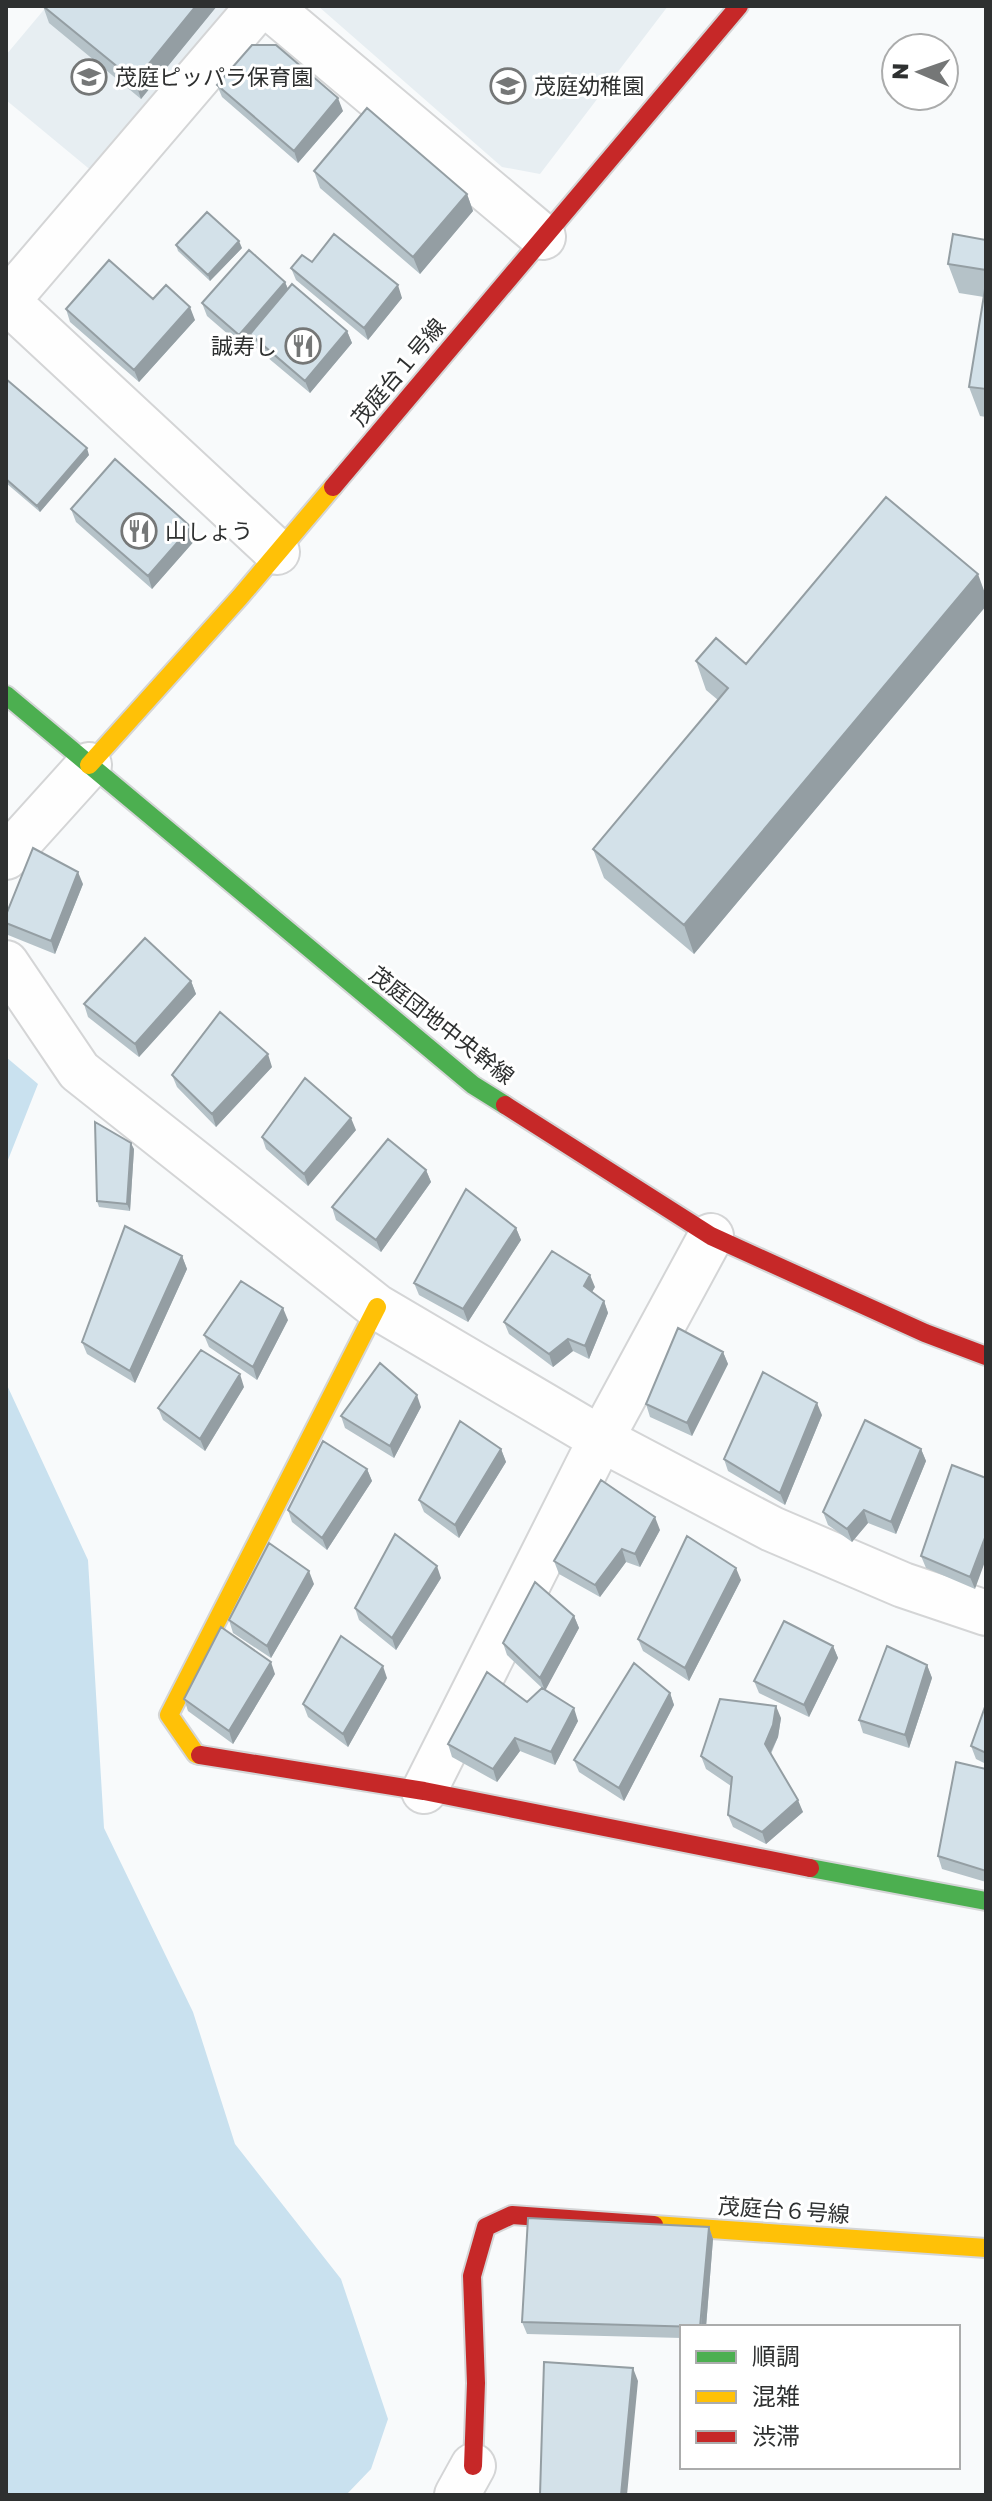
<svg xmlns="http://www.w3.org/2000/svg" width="992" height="2501" font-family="'Golos Text','Noto Sans JP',sans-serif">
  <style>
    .built { fill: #e7eef2 }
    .green { fill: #c9e1ef }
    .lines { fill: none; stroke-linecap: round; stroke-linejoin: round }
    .street-casing { stroke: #d4d5d6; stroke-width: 48 }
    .fast-casing { stroke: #d4d5d6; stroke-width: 22 }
    .slow-casing { stroke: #d4d5d6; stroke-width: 22 }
    .jam-casing { stroke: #d4d5d6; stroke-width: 22 }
    .street { stroke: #fefefe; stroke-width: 44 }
    .fast { stroke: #4caf50; stroke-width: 18 }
    .slow { stroke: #ffc107; stroke-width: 18 }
    .jam { stroke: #c62828; stroke-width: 18 }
    .wall { fill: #b5c2c8 }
    .shaded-wall { fill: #949ea3 }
    .building { fill: #d3e1e9; stroke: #949ea3; stroke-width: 2 }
    .labels { text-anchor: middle; stroke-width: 6; stroke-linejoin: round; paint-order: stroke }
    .poi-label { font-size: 22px; fill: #2e3030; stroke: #fff; text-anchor: start }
    .street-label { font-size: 22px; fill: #2e3030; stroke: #fff }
  </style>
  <rect width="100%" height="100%" fill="#f8fafb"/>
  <path class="built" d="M 47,6 L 232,6 L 93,172 L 6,100 L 6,55 Z
    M 318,6 L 668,6 L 540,174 L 502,167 Z"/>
  <path class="green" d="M 6,1057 L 38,1084 L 6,1165 Z
    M 6,1383 L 88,1560 L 104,1828 L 193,2012 L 235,2144 L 341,2279 L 388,2419 L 371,2469 L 346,2495 L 6,2495 Z"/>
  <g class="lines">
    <defs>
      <path id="street" d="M 259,6 L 7,301 L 277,552
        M 268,6 L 543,237
        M 6,857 L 89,765
        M 6,963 L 79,1071 L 377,1307 L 601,1439 L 772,1529 L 903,1585 L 986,1613
        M 424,1791 L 601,1439 L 711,1236
        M 457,2495 L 473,2466"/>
      <path id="fast" d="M 6,695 L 473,1085 L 505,1105
        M 810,1868 L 986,1901"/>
      <path id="slow" d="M 89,765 L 240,597 L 333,487
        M 200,1755 L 196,1754 L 169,1715 L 377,1307
        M 654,2225 L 986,2248"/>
      <path id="jam" d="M 333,487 L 739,6
        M 505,1105 L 711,1236 L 925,1333 L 986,1356
        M 200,1755 L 424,1791 L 810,1868
        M 473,2466 L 476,2383 L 472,2276 L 486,2227 L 512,2215 L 654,2225"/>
    </defs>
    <use href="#street" class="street-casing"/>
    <use href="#fast" class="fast-casing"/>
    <use href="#slow" class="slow-casing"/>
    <use href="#jam" class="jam-casing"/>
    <use href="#street" class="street"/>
    <use href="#fast" class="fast"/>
    <use href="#slow" class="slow"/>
    <use href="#jam" class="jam"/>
  </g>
  <path class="wall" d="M 43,6 L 217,6 L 141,99 L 49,23 Z
    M 217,85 L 343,111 L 298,163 L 222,97 Z
    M 314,171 L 467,194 L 473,211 L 420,274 L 320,188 Z
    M 986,240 L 986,417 L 980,416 L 969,387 L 984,297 L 959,293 L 948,264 Z
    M 176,245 L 242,248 L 210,281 L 178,251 Z
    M 312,262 L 402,298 L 368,340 L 296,280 L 291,268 Z
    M 285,282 L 288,289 L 347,331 L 352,343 L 310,393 L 255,347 L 252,338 L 244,348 L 207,316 L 202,303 Z
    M 153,299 L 195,320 L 139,382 L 70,322 L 66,309 Z
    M 6,379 L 89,455 L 40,512 L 6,483 Z
    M 71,509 L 196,539 L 152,589 L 76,522 Z
    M 986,596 L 986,606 L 694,954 L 604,878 L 593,849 L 718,700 L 706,690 L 696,661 L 746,664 Z
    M 83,884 L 55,954 L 8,935 L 6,930 L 6,915 Z
    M 191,981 L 196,994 L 139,1057 L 88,1017 L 84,1004 Z
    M 272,1067 L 216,1127 L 177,1087 L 172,1075 Z
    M 356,1130 L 308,1186 L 266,1149 L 262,1137 Z
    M 134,1149 L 130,1211 L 99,1207 L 97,1201 Z
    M 426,1170 L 431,1182 L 381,1252 L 336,1220 L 332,1207 Z
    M 516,1228 L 521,1240 L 468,1322 L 419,1295 L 414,1283 Z
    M 182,1256 L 187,1269 L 135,1383 L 87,1354 L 82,1342 Z
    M 595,1287 L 592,1292 L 604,1301 L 608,1313 L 589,1359 L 573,1351 L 553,1367 L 509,1334 L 504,1322 Z
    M 288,1320 L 257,1380 L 209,1347 L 204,1335 Z
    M 723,1352 L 728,1364 L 692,1436 L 650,1417 L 646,1404 Z
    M 244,1387 L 205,1451 L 163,1420 L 158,1408 Z
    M 421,1407 L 394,1458 L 345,1428 L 341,1416 Z
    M 822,1415 L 785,1505 L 728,1471 L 724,1459 Z
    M 501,1449 L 506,1462 L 459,1538 L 424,1512 L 419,1500 Z
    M 921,1449 L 926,1461 L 896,1534 L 868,1523 L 852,1542 L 828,1525 L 823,1512 Z
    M 952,1465 L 975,1589 L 926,1568 L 921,1556 Z
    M 367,1469 L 372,1481 L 327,1550 L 292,1522 L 288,1510 Z
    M 660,1530 L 640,1567 L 626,1562 L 600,1597 L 559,1574 L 554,1561 Z
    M 441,1578 L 396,1650 L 359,1620 L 355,1608 Z
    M 741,1580 L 689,1681 L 643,1651 L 638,1639 Z
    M 314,1584 L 271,1658 L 233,1633 L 229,1620 Z
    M 574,1616 L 579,1628 L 545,1690 L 578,1721 L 555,1765 L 520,1751 L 497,1782 L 452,1757 L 448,1744 L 527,1702 L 542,1688 L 507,1655 L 503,1643 Z
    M 833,1646 L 838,1658 L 809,1717 L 759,1693 L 754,1681 Z
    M 927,1665 L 932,1678 L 909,1748 L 863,1733 L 859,1720 Z
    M 275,1674 L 233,1744 L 188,1711 L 184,1699 Z
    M 387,1678 L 348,1747 L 308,1717 L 303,1704 Z
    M 670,1693 L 674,1705 L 624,1801 L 579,1772 L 574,1760 Z
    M 986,1704 L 986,1764 L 976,1759 L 971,1746 Z
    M 781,1718 L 778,1737 L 771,1754 L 803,1812 L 766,1844 L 733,1827 L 728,1815 L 731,1786 L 706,1769 L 701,1756 Z
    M 986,1769 L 986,1882 L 942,1869 L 938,1856 Z
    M 709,2227 L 713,2239 L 706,2327 L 682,2327 L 682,2338 L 527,2334 L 522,2322 Z"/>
  <path class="shaded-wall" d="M 196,6 L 217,6 L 141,99 L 135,81 Z
    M 338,98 L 343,111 L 298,163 L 294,151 Z
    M 467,194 L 473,211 L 420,274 L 413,257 Z
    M 239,241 L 242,248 L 210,281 L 208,275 Z
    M 285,282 L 290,294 L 250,334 L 252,338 L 244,348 L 239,335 Z
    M 398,285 L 402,298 L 368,340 L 364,328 Z
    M 190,307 L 195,320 L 139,382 L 134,370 Z
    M 347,331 L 352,343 L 310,393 L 305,381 Z
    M 87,448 L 89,455 L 40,512 L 37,506 Z
    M 191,527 L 196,539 L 152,589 L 148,576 Z
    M 978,574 L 986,596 L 986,606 L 694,954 L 684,925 Z
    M 78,872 L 83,884 L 55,954 L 51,941 Z
    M 191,981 L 196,994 L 139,1057 L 135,1044 Z
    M 268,1054 L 272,1067 L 216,1127 L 212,1114 Z
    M 351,1118 L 356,1130 L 308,1186 L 304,1174 Z
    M 131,1143 L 134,1149 L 130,1211 L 127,1204 Z
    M 426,1170 L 431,1182 L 381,1252 L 376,1240 Z
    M 516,1228 L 521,1240 L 468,1322 L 463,1309 Z
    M 182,1256 L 187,1269 L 135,1383 L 130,1371 Z
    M 590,1275 L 595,1287 L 588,1298 L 584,1286 Z
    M 604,1301 L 608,1313 L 589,1359 L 585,1346 Z
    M 283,1308 L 288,1320 L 257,1380 L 253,1367 Z
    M 568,1339 L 573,1351 L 553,1367 L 549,1354 Z
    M 723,1352 L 728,1364 L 692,1436 L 687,1423 Z
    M 240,1374 L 244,1387 L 205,1451 L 200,1439 Z
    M 417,1395 L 421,1407 L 394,1458 L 390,1446 Z
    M 817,1403 L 822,1415 L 785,1505 L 780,1493 Z
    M 501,1449 L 506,1462 L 459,1538 L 455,1525 Z
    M 921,1449 L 926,1461 L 896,1534 L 891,1522 Z
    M 367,1469 L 372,1481 L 327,1550 L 322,1538 Z
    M 864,1510 L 868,1523 L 852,1542 L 847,1529 Z
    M 655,1517 L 660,1530 L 640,1567 L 635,1554 Z
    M 986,1535 L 986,1559 L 975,1589 L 970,1577 Z
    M 622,1549 L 626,1562 L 600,1597 L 595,1585 Z
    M 437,1566 L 441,1578 L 396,1650 L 392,1638 Z
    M 736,1568 L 741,1580 L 689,1681 L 685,1668 Z
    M 309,1571 L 314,1584 L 271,1658 L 267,1646 Z
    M 574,1616 L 579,1628 L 545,1691 L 540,1678 Z
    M 833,1646 L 838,1658 L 809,1717 L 804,1705 Z
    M 271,1662 L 275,1674 L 233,1744 L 229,1731 Z
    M 927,1665 L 932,1678 L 909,1748 L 905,1735 Z
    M 383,1666 L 387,1678 L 348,1747 L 343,1734 Z
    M 670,1693 L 674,1705 L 624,1801 L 619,1788 Z
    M 776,1706 L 781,1718 L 778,1737 L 769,1756 L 765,1744 Z
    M 574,1708 L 578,1721 L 555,1765 L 551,1752 Z
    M 515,1738 L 520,1751 L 497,1782 L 493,1769 Z
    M 798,1800 L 803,1812 L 766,1844 L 762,1832 Z
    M 709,2227 L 713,2239 L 706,2327 L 701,2327 Z
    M 633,2368 L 638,2381 L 627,2495 L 621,2495 Z"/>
  <path class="building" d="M 43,6 L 196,6 L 135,81 Z
    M 252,45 L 276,45 L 338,98 L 294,151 L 217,85 Z
    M 367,108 L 467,194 L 413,257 L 314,171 Z
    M 207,212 L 239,241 L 208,275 L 176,245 Z
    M 334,234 L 398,285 L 364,328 L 291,268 L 302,255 L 312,262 Z
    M 953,234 L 986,240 L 986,270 L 948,264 Z
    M 249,250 L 285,282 L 239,335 L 202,303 Z
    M 109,260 L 153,299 L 166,285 L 190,307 L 134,370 L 66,309 Z
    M 986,283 L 986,389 L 969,387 Z
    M 292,284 L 347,331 L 305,381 L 250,334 Z
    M 6,379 L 87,448 L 37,506 L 6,479 Z
    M 115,459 L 191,527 L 148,576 L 71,509 Z
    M 886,497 L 978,574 L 684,925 L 593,849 L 728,688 L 696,661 L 716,638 L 746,664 Z
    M 33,848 L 78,872 L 51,941 L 6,923 L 6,915 Z
    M 145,938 L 191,981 L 135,1044 L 84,1004 Z
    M 220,1012 L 268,1054 L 212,1114 L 172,1075 Z
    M 305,1078 L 351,1118 L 304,1174 L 262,1137 Z
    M 95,1122 L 131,1143 L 127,1204 L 97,1201 Z
    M 388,1139 L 426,1170 L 376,1240 L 332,1207 Z
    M 466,1189 L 516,1228 L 463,1309 L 414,1283 Z
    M 125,1226 L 182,1256 L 130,1371 L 82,1342 Z
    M 552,1251 L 590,1275 L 584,1286 L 604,1301 L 585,1346 L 568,1339 L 549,1354 L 504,1322 Z
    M 241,1281 L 283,1308 L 253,1367 L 204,1335 Z
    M 678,1328 L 723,1352 L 687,1423 L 646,1404 Z
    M 201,1350 L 240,1374 L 200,1439 L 158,1408 Z
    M 380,1363 L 417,1395 L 390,1446 L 341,1416 Z
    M 763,1372 L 817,1403 L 780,1493 L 724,1459 Z
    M 865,1420 L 921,1449 L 891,1522 L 864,1510 L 847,1529 L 823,1512 Z
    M 460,1421 L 501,1449 L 455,1525 L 419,1500 Z
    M 323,1441 L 367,1469 L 322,1538 L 288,1510 Z
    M 952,1465 L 986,1478 L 986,1535 L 970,1577 L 921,1556 Z
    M 601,1480 L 655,1517 L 635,1554 L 622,1549 L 595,1585 L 554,1561 Z
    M 395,1534 L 437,1566 L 392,1638 L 355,1608 Z
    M 687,1536 L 736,1568 L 685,1668 L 638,1639 Z
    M 269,1543 L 309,1571 L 267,1646 L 229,1620 Z
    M 535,1582 L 574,1616 L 540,1678 L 503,1643 Z
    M 784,1621 L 833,1646 L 804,1705 L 754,1681 Z
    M 221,1627 L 271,1662 L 229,1731 L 184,1699 Z
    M 341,1636 L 383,1666 L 343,1734 L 303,1704 Z
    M 887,1646 L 927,1665 L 905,1735 L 859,1720 Z
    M 634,1663 L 670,1693 L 619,1788 L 574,1760 Z
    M 487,1672 L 527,1702 L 542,1688 L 574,1708 L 551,1752 L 515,1738 L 493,1769 L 448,1744 Z
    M 720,1699 L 776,1706 L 773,1725 L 765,1744 L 798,1800 L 762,1832 L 728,1815 L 732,1777 L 701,1756 Z
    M 986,1704 L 986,1753 L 971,1746 Z
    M 956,1762 L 986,1769 L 986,1871 L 938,1856 Z
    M 528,2218 L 709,2227 L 700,2327 L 522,2322 Z
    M 544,2362 L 633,2368 L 621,2495 L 540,2495 Z"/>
  <defs>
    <symbol id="school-ring" viewBox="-11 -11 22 22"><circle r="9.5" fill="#fff" stroke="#757777" stroke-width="1.5"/><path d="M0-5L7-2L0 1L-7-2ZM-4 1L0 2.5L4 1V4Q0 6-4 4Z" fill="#757777"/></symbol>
    <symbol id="restaurant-ring" viewBox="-11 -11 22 22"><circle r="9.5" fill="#fff" stroke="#757777" stroke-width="1.5"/><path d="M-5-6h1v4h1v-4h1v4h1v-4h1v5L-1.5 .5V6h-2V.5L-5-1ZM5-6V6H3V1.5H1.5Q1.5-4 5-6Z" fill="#757777"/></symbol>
  </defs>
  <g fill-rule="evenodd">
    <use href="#school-ring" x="69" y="57" width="40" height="40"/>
    <use href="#school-ring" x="488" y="66" width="40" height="40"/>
    <use href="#restaurant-ring" x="283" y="326" width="40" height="40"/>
    <use href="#restaurant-ring" x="119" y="511" width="40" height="40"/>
  </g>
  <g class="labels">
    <g class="poi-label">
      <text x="115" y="85">茂庭ピッパラ保育園</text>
      <text x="534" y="94">茂庭幼稚園</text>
      <text x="277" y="354" text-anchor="end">誠寿し</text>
      <text x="165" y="539">山しょう</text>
    </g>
    <g class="street-label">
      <text transform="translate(398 372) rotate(-50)" y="8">茂庭台１号線</text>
      <text transform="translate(442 1025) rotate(38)" y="8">茂庭団地中央幹線</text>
      <text transform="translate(784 2210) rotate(4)" y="8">茂庭台６号線</text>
    </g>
  </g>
  <rect width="992" height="2501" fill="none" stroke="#2e3030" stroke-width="16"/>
  <rect x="680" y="2325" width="280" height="144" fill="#ffffff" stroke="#abacac" stroke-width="2"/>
  <rect x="696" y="2351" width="40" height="12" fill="#4caf50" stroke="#abacac" stroke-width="2"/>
  <text x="752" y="2365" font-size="24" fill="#2e3030">順調</text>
  <rect x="696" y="2391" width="40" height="12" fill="#ffc107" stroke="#abacac" stroke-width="2"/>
  <text x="752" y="2405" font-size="24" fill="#2e3030">混雑</text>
  <rect x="696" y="2431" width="40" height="12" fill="#c62828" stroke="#abacac" stroke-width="2"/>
  <text x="752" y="2445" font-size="24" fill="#2e3030">渋滞</text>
  <g transform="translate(920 72) rotate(272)"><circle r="38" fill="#ffffff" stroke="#abacac" stroke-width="2"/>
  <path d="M0-6L14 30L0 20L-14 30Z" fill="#757777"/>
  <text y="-12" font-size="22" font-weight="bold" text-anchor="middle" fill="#2e3030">N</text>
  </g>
</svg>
